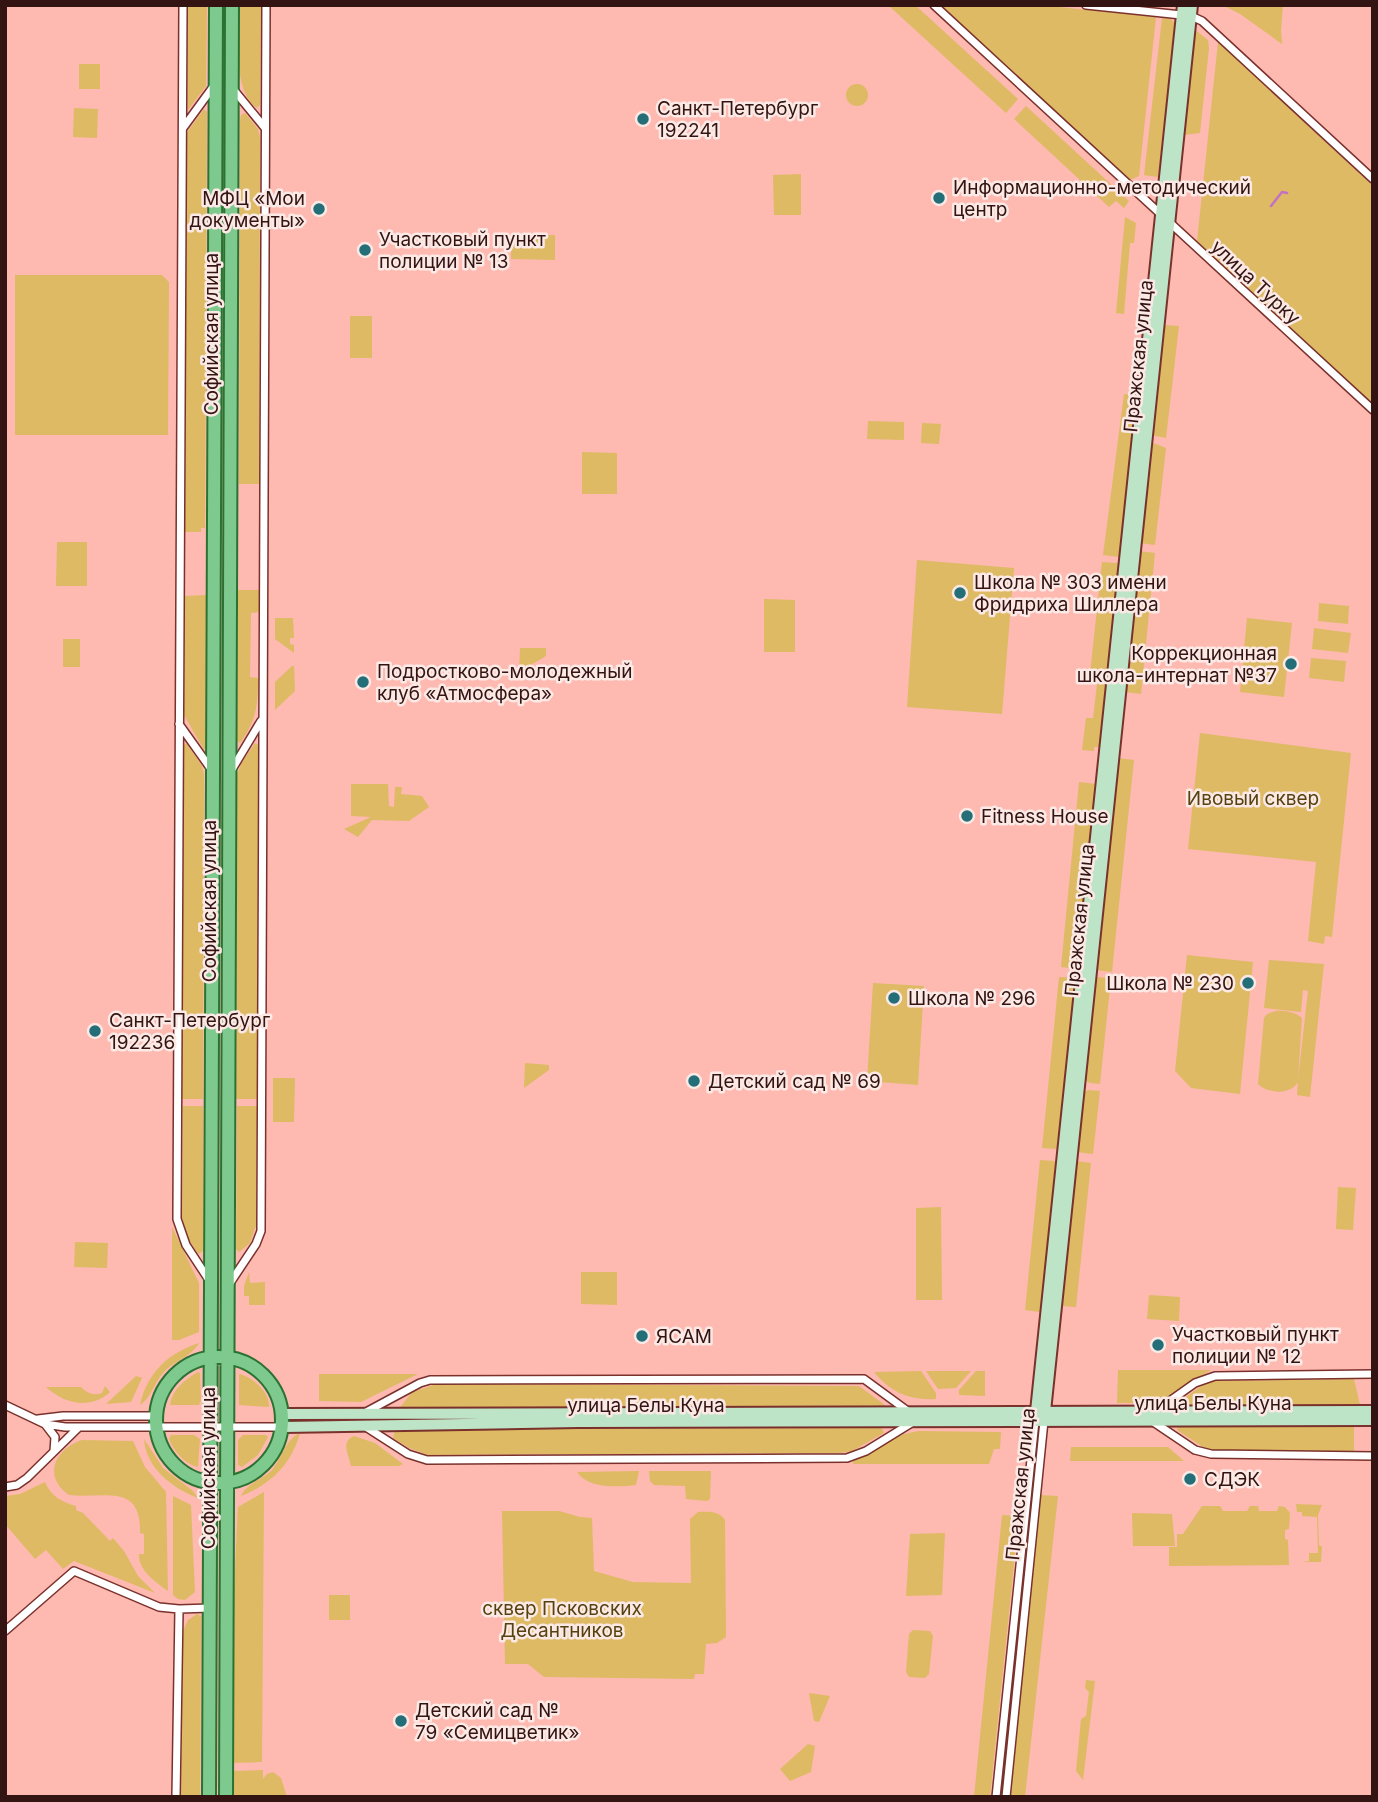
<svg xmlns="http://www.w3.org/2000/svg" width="1378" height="1802" font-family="Inter,sans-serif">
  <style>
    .green { fill: #deba64 }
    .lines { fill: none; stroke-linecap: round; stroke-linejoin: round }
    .stream { stroke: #c371c4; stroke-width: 2.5 }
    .street-casing { stroke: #7a312c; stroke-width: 10 }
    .secondary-casing { stroke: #7a312c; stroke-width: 14 }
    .primary-casing { stroke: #2b7232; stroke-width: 16 }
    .street { stroke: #fff; stroke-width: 7 }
    .secondary { stroke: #bee4c7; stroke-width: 10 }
    .primary { stroke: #7dc98e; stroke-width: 12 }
    .poi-dot { fill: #246e77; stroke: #fbe9e6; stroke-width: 2.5 }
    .labels { text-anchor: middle; stroke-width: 5; stroke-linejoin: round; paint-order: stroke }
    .poi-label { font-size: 19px; fill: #341412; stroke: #fbe9e6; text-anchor: start }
    .street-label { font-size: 19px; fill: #341412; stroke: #fbe9e6 }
    .park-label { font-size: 19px; fill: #56420e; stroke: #fbe9e6 }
  </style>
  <rect width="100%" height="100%" fill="#feb9b1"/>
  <path class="green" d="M 187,5 L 207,5 L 206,86 L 188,110 Z
    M 240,5 L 261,5 L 260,105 L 257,108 C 231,90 240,34 240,5 Z
    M 888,5 L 915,5 L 1018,99 L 1006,113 Z
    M 941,5 L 1039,5 L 1156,17 L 1139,176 L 1130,180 Z
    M 1222,5 L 1283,5 L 1281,30 L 1282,44 L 1240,14 Z
    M 1162,18 L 1171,19 L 1175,24 L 1158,177 L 1144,175 Z
    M 1194,29 L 1208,40 L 1209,48 L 1200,133 L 1183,135 Z
    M 1218,42 L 1373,186 L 1373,404 L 1197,241 Z
    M 79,64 L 100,64 L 100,89 L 79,89 Z
    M846 95a11 11 0 1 1 22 0a11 11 0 1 1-22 0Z
    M 1026,106 L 1129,201 L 1124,208 L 1116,201 L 1109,207 L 1014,119 Z
    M 74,108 L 98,109 L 97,138 L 73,137 Z
    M 204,109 L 207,112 L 205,528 L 201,528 L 201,532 L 185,532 L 186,137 L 188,131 Z
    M 245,113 L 258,129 L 260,138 L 259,484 L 239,484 L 240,122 L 241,115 Z
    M 801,174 L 801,215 L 774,215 L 773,175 Z
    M 1125,217 L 1136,223 L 1134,243 L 1130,243 L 1124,314 L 1116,313 Z
    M 511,235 L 555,235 L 555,260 L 511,259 Z
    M 15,275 L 162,275 L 169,282 L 168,435 L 15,435 Z
    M 350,316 L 372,316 L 372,358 L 350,358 Z
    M 1163,325 L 1179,326 L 1166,438 L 1151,435 Z
    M 1124,394 L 1136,396 L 1136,398 L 1119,557 L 1103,555 Z
    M 868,421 L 904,422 L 904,440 L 867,439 Z
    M 922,423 L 941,424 L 939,444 L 921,443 Z
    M 1151,442 L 1166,448 L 1155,545 L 1140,543 Z
    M 582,452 L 617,453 L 617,494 L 582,494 Z
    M 57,542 L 87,542 L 87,586 L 56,586 Z
    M 1139,551 L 1155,553 L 1141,694 L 1125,692 Z
    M 917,560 L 1014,568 L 1002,714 L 907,707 Z
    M 1102,562 L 1118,563 L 1099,747 L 1094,747 L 1094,751 L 1082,750 L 1086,718 L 1093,718 L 1097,684 L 1089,683 Z
    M 238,590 L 259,590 L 259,612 L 251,613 L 250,677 L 258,678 C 258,704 257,720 240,743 L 237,741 Z
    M 206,595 L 205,749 L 204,750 L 184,715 L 185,596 Z
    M 764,599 L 795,600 L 795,652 L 764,652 Z
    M 1319,603 L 1349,606 L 1348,624 L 1318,621 Z
    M 275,618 L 293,618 L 294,638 L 290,638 L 290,644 L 294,645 L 294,653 L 275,639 Z
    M 1247,618 L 1292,623 L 1284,697 L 1240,692 Z
    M 1314,628 L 1351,633 L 1348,653 L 1312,649 Z
    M 63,639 L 80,639 L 80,667 L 63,667 Z
    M 520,648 L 546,648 L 546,656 L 519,672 Z
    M 1311,658 L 1346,661 L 1344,682 L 1309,678 Z
    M 292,666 L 294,666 L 295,691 L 275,710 L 275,682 Z
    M 1200,733 L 1351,753 L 1332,937 L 1325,936 L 1324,944 L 1308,941 L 1316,862 L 1188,849 Z
    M 186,743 L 202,766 L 204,775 L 203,1099 L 182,1099 L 184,745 Z
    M 255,743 L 258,745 L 257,1099 L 236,1099 L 237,774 L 241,764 Z
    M 1118,758 L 1134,760 L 1112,972 L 1095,970 Z
    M 1079,782 L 1096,784 L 1076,969 L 1061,967 Z
    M 351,784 L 388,784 L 389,806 L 394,807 L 395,787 L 402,787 L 401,794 L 422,796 L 429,807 L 409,821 L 372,820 L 358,837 L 344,829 L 371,817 L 351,816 Z
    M 1187,955 L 1253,962 L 1240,1094 L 1191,1088 L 1175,1071 Z
    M 1269,960 L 1324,964 L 1310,1097 L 1297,1095 L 1298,1082 C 1291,1095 1268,1094 1258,1084 L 1264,1018 C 1271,1007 1293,1010 1302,1018 L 1298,1079 L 1308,991 L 1303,990 L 1301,1012 L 1264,1008 Z
    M 1059,977 L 1075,978 L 1057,1149 L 1042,1148 Z
    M 1095,977 L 1111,978 L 1100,1084 L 1090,1083 L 1084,1080 Z
    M 873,983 L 924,986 L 918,1085 L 867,1081 Z
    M 525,1063 L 549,1065 L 549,1070 L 524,1088 Z
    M 273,1078 L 295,1078 L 294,1122 L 273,1122 Z
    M 1089,1090 L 1100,1091 L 1093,1154 L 1076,1152 L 1083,1092 Z
    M 183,1106 L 203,1106 L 203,1251 L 198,1254 L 186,1235 L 182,1218 Z
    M 237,1106 L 257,1106 L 256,1226 L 250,1243 L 239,1252 L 236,1249 Z
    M 1040,1160 L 1054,1161 L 1056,1164 L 1040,1312 L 1025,1310 Z
    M 1076,1161 L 1091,1163 L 1076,1307 L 1061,1306 Z
    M 1338,1187 L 1356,1188 L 1353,1230 L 1336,1229 Z
    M 941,1207 L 942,1300 L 916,1300 L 916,1208 Z
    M 172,1227 L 199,1283 L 199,1332 L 179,1340 L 172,1340 Z
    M 75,1242 L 108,1243 L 107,1268 L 74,1267 Z
    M 249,1272 L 250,1283 L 265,1282 L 265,1305 L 249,1305 L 249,1296 L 244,1296 L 244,1286 Z
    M 581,1272 L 617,1272 L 617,1305 L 581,1304 Z
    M 1149,1295 L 1180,1297 L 1179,1321 L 1147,1319 Z
    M 199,1343 C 192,1356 174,1361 164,1372 C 154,1382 152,1397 140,1405 C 147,1373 168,1353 199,1343 Z
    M 1118,1370 L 1211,1370 L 1157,1403 L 1117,1403 Z
    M 921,1371 L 936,1393 L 936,1399 C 910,1401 890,1392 874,1372 Z
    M 926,1371 L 971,1371 L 956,1388 L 938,1389 Z
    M 976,1371 L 985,1371 L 985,1396 L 959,1395 L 959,1390 Z
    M 198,1372 L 200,1373 L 201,1401 L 199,1405 L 170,1405 C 172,1390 184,1380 198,1372 Z
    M 240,1374 C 254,1378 270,1393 269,1407 L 239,1405 L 239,1375 Z
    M 319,1374 L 418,1374 L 361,1402 L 319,1401 Z
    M 136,1376 L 142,1378 L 131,1402 L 106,1404 Z
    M 1354,1379 L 1360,1405 L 1179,1406 L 1177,1403 L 1203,1385 L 1213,1381 Z
    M 437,1384 L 859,1386 L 885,1405 L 882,1407 L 398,1410 L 412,1392 Z
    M 105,1386 L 110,1392 C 91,1410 64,1404 46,1387 L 81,1387 C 87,1393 93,1396 102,1393 Z
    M 1178,1426 L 1354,1426 L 1354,1451 L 1219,1451 L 1206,1449 L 1177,1430 Z
    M 882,1428 L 884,1433 L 852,1451 L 840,1453 L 428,1455 L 409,1448 L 393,1438 L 395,1429 Z
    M 919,1431 L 1001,1432 L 1000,1449 L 994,1449 L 989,1464 L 853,1464 L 853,1460 L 904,1434 Z
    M 300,1433 C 291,1465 271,1484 241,1496 C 247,1483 262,1480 272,1470 C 282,1458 285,1440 300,1433 Z
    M 171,1435 L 194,1435 L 200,1439 L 198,1467 C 185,1464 174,1452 169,1439 Z
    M 243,1435 L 266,1435 L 268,1437 L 258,1455 L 242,1467 L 238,1465 L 238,1440 Z
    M 354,1436 L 375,1443 L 403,1464 L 399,1466 L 351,1466 C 349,1455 340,1442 354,1436 Z
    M 144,1439 L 163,1468 L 193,1491 L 198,1498 C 172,1488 146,1468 144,1439 Z
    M 82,1440 L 133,1441 L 145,1467 L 166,1492 L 168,1591 C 155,1582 138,1570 139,1554 L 144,1554 L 144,1534 L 140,1533 C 141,1482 105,1499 69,1495 C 42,1476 55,1449 82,1440 Z
    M 1071,1447 L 1168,1447 L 1184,1461 L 1070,1461 Z
    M 639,1471 L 636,1485 C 617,1487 588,1489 577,1472 Z
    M 649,1471 L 711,1471 L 710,1499 L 707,1501 L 686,1499 L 685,1486 L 654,1485 L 650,1481 Z
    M 45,1482 C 51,1496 61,1502 76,1506 L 76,1510 L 83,1513 L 110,1541 L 113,1538 L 124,1551 L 138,1576 L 155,1593 L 74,1561 L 63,1569 L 46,1550 L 35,1559 L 5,1524 L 5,1496 L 20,1494 Z
    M 264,1492 L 262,1762 L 234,1763 L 234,1588 L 238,1507 Z
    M 1040,1495 L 1058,1496 L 1025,1797 L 1009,1797 Z
    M 173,1496 L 191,1505 L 195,1592 L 185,1600 L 178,1599 L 173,1595 Z
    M 1296,1504 L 1322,1505 L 1318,1515 L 1319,1545 L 1322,1547 L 1321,1562 L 1302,1562 L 1309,1561 L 1309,1553 L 1318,1553 L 1317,1517 L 1302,1516 L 1302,1512 L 1297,1512 Z
    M 1202,1506 L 1220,1506 L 1223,1511 L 1247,1511 L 1250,1506 L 1258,1506 L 1259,1511 L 1277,1511 L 1279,1506 L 1285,1507 L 1290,1513 L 1289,1529 L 1285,1530 L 1285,1539 L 1288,1540 L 1289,1565 L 1169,1566 L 1169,1547 L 1177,1547 L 1177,1534 L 1183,1534 Z
    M 502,1511 L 559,1511 L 580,1517 L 592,1518 L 594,1571 L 633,1582 L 691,1583 L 690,1519 L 698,1512 C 708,1512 718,1510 725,1520 L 726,1637 L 717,1643 L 706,1644 L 704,1674 L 695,1674 L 694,1679 L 544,1677 L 528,1664 L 505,1664 Z
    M 1132,1513 L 1172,1514 L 1175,1546 L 1133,1546 Z
    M 1002,1515 L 1019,1516 L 990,1797 L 974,1797 Z
    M 945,1533 L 942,1595 L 906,1596 L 910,1534 Z
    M 329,1595 L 350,1595 L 350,1620 L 329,1620 Z
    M 197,1614 L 201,1616 L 200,1797 L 181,1797 L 183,1631 L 188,1620 Z
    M 913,1630 L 930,1631 L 933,1636 L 929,1674 L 925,1678 L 909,1677 L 906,1672 L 909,1634 Z
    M 1086,1680 L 1095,1681 L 1083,1780 L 1076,1771 L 1081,1719 L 1086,1716 L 1089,1692 L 1085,1688 Z
    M 809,1693 L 830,1696 L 819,1722 L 814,1721 Z
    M 808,1744 L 815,1746 L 811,1772 L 790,1781 L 780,1769 Z
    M 263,1770 L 263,1779 L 267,1774 L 273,1772 L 281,1778 L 287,1797 L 233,1797 L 233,1771 Z"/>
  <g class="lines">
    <path class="stream" d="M 1271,206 L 1282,192 L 1287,193"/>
    <defs>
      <path id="street" d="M 183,5 L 177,1219 L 186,1245 L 209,1280
        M 934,5 L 1373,410
        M 1086,5 L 1191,16 L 1202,21 L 1373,179
        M 233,89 L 265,128
        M 183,128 L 213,87
        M 179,724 L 211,769
        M 231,771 L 261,721
        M 230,1283 L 256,1244 L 261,1231 L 266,5
        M 5,1405 L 45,1424 L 65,1427 L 284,1427
        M 1157,1410 L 1195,1383 L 1215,1376 L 1373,1374
        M 366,1412 L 420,1383 L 430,1380 L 864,1379 L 909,1412
        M 38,1419 L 63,1416 L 155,1416
        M 1152,1421 L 1195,1450 L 1211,1454 L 1373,1456
        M 45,1424 L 55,1437 L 54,1451
        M 366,1427 L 408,1454 L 427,1460 L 847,1458 L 866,1451 L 913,1422
        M 5,1487 L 17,1485 L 27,1478 L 78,1428
        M 5,1631 L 74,1571 L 159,1607 L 179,1609
        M 176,1797 L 179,1609 L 210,1608
        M 996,1797 L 1035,1421
        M 1006,1797 L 1044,1421"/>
      <path id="secondary" d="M 284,1414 L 1373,1411
        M 1035,1421 L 1183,5
        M 1044,1421 L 1192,5
        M 284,1427 L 578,1422 L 1373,1420"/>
      <path id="primary" d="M156 1420a63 63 0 1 1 126 0a63 63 0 1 1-126 0Z
        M 209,1797 L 216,5
        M 226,1797 L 232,5"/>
    </defs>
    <use href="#street" class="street-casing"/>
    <use href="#secondary" class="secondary-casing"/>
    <use href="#primary" class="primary-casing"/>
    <use href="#street" class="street"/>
    <use href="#secondary" class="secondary"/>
    <use href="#primary" class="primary"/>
  </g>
  <g class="poi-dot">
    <circle cx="643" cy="119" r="7"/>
    <circle cx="939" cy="198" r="7"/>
    <circle cx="319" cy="209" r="7"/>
    <circle cx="365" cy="250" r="7"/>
    <circle cx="960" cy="593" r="7"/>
    <circle cx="1291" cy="664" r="7"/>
    <circle cx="363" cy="682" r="7"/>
    <circle cx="967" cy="816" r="7"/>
    <circle cx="1248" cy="983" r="7"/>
    <circle cx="894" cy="998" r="7"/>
    <circle cx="95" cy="1031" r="7"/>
    <circle cx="694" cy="1081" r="7"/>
    <circle cx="642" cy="1336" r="7"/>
    <circle cx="1158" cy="1345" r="7"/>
    <circle cx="1190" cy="1479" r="7"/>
    <circle cx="401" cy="1721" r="7"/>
  </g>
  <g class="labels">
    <g class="poi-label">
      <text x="657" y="115">Санкт-Петербург<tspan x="657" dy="22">192241</tspan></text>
      <text x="953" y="194">Информационно-методический<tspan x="953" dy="22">центр</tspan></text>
      <text x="305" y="205" text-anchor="end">МФЦ «Мои<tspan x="305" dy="22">документы»</tspan></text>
      <text x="379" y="246">Участковый пункт<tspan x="379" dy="22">полиции № 13</tspan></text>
      <text x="974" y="589">Школа № 303 имени<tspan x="974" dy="22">Фридриха Шиллера</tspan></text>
      <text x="1277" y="660" text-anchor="end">Коррекционная<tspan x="1277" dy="22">школа-интернат №37</tspan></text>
      <text x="377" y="678">Подростково-молодежный<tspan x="377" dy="22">клуб «Атмосфера»</tspan></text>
      <text x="981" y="823">Fitness House</text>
      <text x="1234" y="990" text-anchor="end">Школа № 230</text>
      <text x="908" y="1005">Школа № 296</text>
      <text x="109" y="1027">Санкт-Петербург<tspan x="109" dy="22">192236</tspan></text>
      <text x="708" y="1088">Детский сад № 69</text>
      <text x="1172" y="1341">Участковый пункт<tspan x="1172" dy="22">полиции № 12</tspan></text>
      <text x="656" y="1343">ЯСАМ</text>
      <text x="1204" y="1486">СДЭК</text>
      <text x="415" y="1717">Детский сад №<tspan x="415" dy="22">79 «Семицветик»</tspan></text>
    </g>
    <g class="street-label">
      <text transform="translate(1256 282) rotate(43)" y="7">улица Турку</text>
      <text transform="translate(211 334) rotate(-90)" y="7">Софийская улица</text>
      <text transform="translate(1138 356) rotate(-84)" y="7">Пражская улица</text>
      <text transform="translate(209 901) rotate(-90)" y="7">Софийская улица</text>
      <text transform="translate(1079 920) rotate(-84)" y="7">Пражская улица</text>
      <text x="1213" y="1410">улица Белы Куна</text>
      <text x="646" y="1412">улица Белы Куна</text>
      <text transform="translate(208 1468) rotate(-90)" y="7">Софийская улица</text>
      <text transform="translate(1020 1484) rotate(-84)" y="7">Пражская улица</text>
    </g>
    <g class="park-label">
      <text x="1253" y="805">Ивовый сквер</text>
      <text x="562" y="1615">сквер Псковских<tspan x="562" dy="22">Десантников</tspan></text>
    </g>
  </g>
  <rect width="1378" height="1802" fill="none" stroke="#341412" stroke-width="14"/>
</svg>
